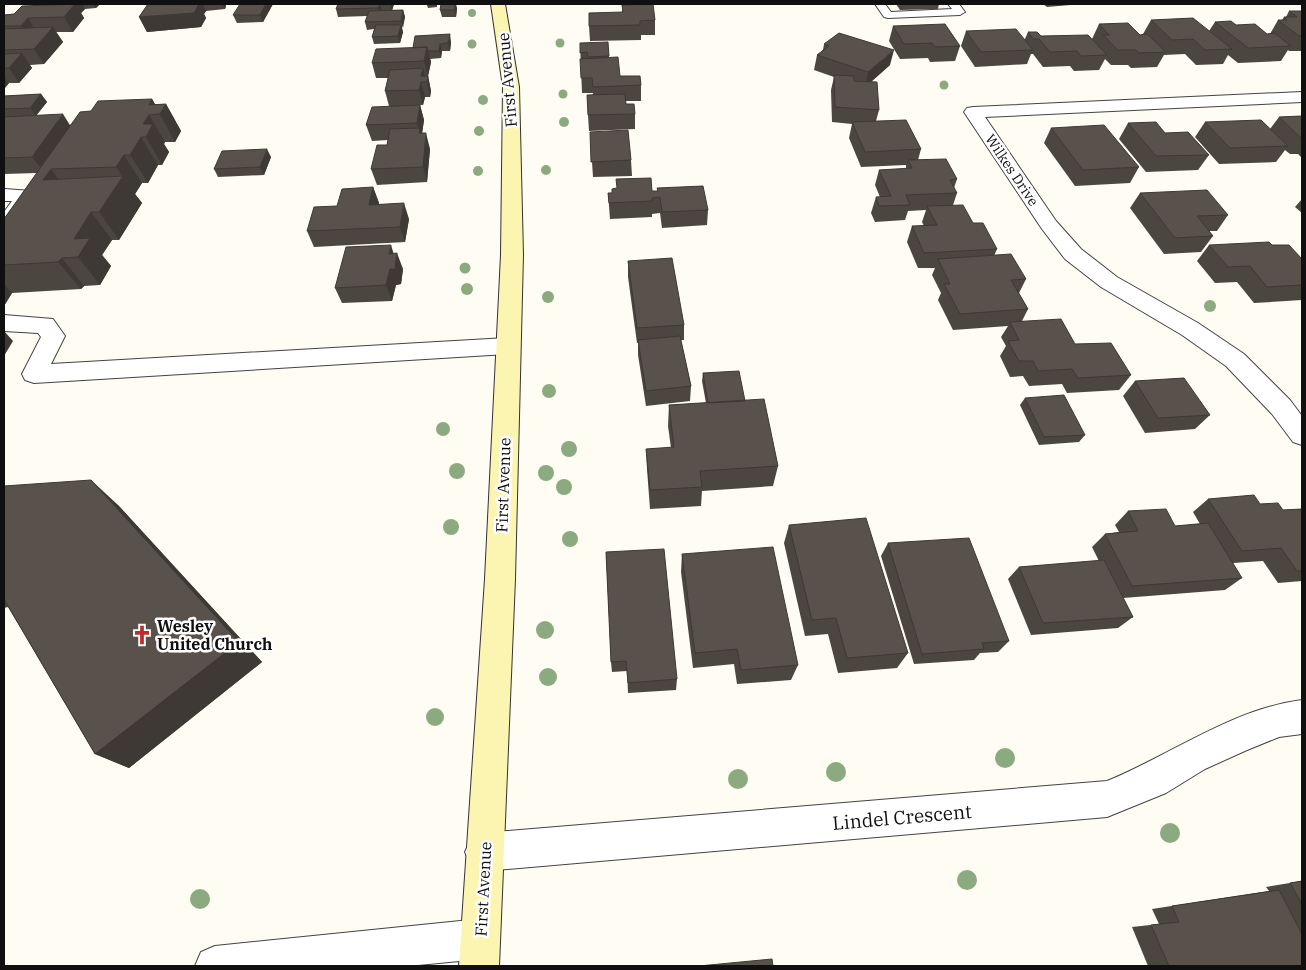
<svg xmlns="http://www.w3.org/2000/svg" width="1306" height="970" font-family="'IBM Plex Serif',serif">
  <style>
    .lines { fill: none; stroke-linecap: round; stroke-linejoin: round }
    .lane-casing { stroke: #434343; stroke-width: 2 }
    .street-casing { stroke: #434343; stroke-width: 2 }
    .secondary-casing { stroke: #323232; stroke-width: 2 }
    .lane { fill: #fff; fill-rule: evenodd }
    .street { fill: #fff; fill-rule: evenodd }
    .secondary { fill: #fcf5b1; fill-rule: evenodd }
    .tree { fill: #8caa80 }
    .wall { fill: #4c4641 }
    .shaded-wall { fill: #3e3935 }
    .building { fill: #58514c; stroke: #3e3935 }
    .labels { text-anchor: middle; stroke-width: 5; stroke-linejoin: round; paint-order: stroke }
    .far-street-label { font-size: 14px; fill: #101010; stroke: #fff }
    .street-label { font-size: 16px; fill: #101010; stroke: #fff }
    .poi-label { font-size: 16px; font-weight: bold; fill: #101010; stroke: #fff; text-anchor: start }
    .near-street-label { font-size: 19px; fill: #101010; stroke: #fff }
  </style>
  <rect width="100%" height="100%" fill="#fefcf3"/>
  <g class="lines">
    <defs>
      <path id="lane" d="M 875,4 L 885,4 L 891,12 L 952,9 L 948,4 L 959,4 L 965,12 L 960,15 L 888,18 L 884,17 Z"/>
      <path id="street" d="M 1302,92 L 1302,102 L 985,117 L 1056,221 L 1081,249 L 1117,277 L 1198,323 L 1244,354 L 1290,400 L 1302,416 L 1302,445 L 1293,442 L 1272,414 L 1226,366 L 1182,335 L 1101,287 L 1065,259 L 1042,229 L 964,112 L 967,108 L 973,107 Z
        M 4,189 L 33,191 L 36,195 L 11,230 L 4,232 L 4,212 L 12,201 L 4,201 Z
        M 4,315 L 53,319 L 65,336 L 51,364 L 507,338 L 515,340 L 519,346 L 515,352 L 507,354 L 34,383 L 25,380 L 22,374 L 41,337 L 38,333 L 4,331 Z
        M 1302,700 L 1302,734 L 1279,737 L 1247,750 L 1205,769 L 1166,793 L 1107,817 L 484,871 L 471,865 L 465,852 L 471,839 L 484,833 L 1107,781 C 1171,755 1232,709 1302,700 Z
        M 480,919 L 494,925 L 500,939 L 494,953 L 480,959 L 408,966 L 195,966 L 201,952 L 215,946 Z"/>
      <path id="secondary" d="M 491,4 L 505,4 L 519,87 L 523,255 L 515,579 L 499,966 L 459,966 L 485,579 L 501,255 L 503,87 Z"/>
    </defs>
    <use href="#lane" class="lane-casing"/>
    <use href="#street" class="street-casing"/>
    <use href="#secondary" class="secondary-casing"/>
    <use href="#lane" class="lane"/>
    <use href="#street" class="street"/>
    <use href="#secondary" class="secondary"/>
  </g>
  <g class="tree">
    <circle cx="472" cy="13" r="4"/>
    <circle cx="560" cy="43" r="4.5"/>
    <circle cx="472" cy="44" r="4.5"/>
    <circle cx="944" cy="85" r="4.5"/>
    <circle cx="563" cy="94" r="4.5"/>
    <circle cx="483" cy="100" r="5"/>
    <circle cx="564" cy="122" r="5"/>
    <circle cx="479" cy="131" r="5"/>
    <circle cx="546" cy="170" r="5"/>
    <circle cx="478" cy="171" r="5"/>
    <circle cx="465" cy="268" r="5.5"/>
    <circle cx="467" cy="289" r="6"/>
    <circle cx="548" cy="297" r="6"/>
    <circle cx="1210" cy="306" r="6"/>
    <circle cx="549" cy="391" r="7"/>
    <circle cx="443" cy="429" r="7"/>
    <circle cx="569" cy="449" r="8"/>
    <circle cx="457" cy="471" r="8"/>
    <circle cx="546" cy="473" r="8"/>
    <circle cx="564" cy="487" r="8"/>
    <circle cx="451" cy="527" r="8"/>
    <circle cx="570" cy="539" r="8"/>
    <circle cx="545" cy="630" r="9"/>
    <circle cx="548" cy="677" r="9"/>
    <circle cx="435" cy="717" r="9"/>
    <circle cx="1005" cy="758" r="10"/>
    <circle cx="836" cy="772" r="10"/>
    <circle cx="738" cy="779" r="10"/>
    <circle cx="1170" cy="833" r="10"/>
    <circle cx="967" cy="880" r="10"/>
    <circle cx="200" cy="899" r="10"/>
  </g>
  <path class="wall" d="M 35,4 L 100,4 L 96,8 L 85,9 L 81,13 L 84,18 L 73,32 L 56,32 L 63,42 L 44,64 L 30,65 L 32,68 L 19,83 L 9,83 L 4,89 L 4,15 L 14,14 L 36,5 Z
    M 148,4 L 225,4 L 226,6 L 225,9 L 206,11 L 204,14 L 206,18 L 201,27 L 147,32 L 139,17 Z
    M 273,4 L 263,22 L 237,23 L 233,15 Z
    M 380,4 L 394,4 L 392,10 L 403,10 L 405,17 L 402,28 L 403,32 L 400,43 L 374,44 L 372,37 L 374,29 L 367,30 L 365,22 L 367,16 L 338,17 L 336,9 Z
    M 414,4 L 437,4 L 437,7 L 428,8 L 427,5 L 415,5 Z
    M 896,4 L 939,4 L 938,9 L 900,10 Z
    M 1043,4 L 1082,4 L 1047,7 Z
    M 622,5 L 655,20 L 655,35 L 641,35 L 641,40 L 590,41 L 589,26 L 622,12 Z
    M 457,8 L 456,17 L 442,17 L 440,10 Z
    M 1289,11 L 1302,11 L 1302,51 L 1289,51 L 1288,50 L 1281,61 L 1238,63 L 1228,55 L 1223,64 L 1196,65 L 1185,54 L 1164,55 L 1157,67 L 1131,68 L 1128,65 L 1111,65 L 1105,59 L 1099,70 L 1074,71 L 1070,66 L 1043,67 L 1033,54 L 1031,54 L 1027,64 L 975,67 L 961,46 L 966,31 L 1025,39 L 1028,32 L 1041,36 L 1092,39 L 1099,24 L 1140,35 L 1143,34 L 1151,20 L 1209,31 L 1215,22 L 1236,25 L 1267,34 L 1270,34 L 1278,20 L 1282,20 L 1284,17 L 1286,17 Z
    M 893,26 L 960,46 L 955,61 L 930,62 L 928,58 L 900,59 L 889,41 Z
    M 451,42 L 450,51 L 442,51 L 441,58 L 430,59 L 431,62 L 428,76 L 431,91 L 430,97 L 425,97 L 423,105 L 420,105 L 424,120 L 422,133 L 430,149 L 427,182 L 377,185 L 371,169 L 387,145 L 388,140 L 372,141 L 366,125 L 389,106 L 385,91 L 388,78 L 376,78 L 372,63 L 413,48 Z
    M 580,43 L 609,56 L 609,58 L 620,76 L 641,85 L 641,101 L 625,101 L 626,104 L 635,114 L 635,129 L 589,131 L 588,115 L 593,93 L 582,93 Z
    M 824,44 L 890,65 L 871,82 L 879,110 L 876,121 L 921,149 L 918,160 L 957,179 L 954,188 L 957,193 L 953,205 L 973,223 L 997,249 L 994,256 L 1026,279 L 1019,293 L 1028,309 L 1022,321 L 1075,344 L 1131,375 L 1119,390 L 1067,393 L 1062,384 L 1029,386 L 1023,376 L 1010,377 L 1000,356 L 1006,346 L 1001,337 L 1008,326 L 953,330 L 938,300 L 941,293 L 932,275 L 935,268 L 918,268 L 907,242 L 912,226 L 924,226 L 922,222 L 926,210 L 908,211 L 905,220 L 875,222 L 871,213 L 876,197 L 880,197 L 875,185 L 879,170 L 906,169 L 906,165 L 861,167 L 849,138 L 852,124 L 832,122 L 831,90 L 834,77 L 814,70 L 817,55 L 823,50 Z
    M 41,94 L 47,102 L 36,115 L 70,125 L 91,111 L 152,99 L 155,104 L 166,104 L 181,131 L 175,142 L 165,142 L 164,144 L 169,152 L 162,165 L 158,165 L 148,183 L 142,183 L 135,194 L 142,203 L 119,240 L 112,240 L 102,255 L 111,266 L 100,285 L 84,286 L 81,289 L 12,293 L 4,306 L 4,219 L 37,173 L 4,174 L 4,96 Z
    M 1302,116 L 1302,158 L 1298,154 L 1290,154 L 1285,150 L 1276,162 L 1219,164 L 1195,137 L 1205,122 L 1270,129 L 1279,117 Z
    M 1128,123 L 1165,133 L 1209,155 L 1198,170 L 1146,172 L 1119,139 Z
    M 1051,128 L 1139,167 L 1130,183 L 1075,186 L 1044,143 Z
    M 590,132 L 631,160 L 632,176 L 593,177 Z
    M 271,157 L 264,175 L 218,177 L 214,169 Z
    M 373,187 L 379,203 L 379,204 L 409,219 L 405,242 L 314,247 L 307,231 L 337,206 Z
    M 657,188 L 708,210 L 707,225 L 662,228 L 660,213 L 652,214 L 652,217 L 610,219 L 608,193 L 657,191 Z
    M 1140,193 L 1228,215 L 1217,231 L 1209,231 L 1213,236 L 1201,252 L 1164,254 L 1130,208 Z
    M 1302,199 L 1302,213 L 1295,207 Z
    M 1209,245 L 1272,245 L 1302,259 L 1302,300 L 1254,303 L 1237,282 L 1215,283 L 1197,261 Z
    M 394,253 L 403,269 L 401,284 L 396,285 L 392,301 L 342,303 L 335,288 Z
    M 628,261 L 684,325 L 684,340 L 681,340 L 691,386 L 690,401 L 646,406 L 638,355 L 638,343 L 637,343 L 628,277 Z
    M 703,373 L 745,401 L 778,466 L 773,486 L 702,491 L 701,506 L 650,509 L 647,469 L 646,449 L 671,448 L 668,426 L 669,405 L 706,403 L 702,381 Z
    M 1135,381 L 1210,415 L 1195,429 L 1145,433 L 1123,396 Z
    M 1025,398 L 1085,435 L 1079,442 L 1039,445 L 1020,405 Z
    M 4,486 L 118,505 L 262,662 L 129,768 L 95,754 L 8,607 L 4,608 Z
    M 1208,499 L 1260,504 L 1283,510 L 1302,509 L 1302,581 L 1278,583 L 1263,561 L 1233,563 L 1242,578 L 1225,590 L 1123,598 L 1133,617 L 1118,628 L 1031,635 L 1008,579 L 1019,567 L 1099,561 L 1092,547 L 1105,534 L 1119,532 L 1115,525 L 1128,511 L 1175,526 L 1200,524 L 1193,512 Z
    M 789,525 L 908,653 L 897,668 L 838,673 L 828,634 L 805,636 L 784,543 Z
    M 888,543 L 1009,641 L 998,652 L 980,653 L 974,660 L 914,664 L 881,556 Z
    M 606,552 L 677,679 L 676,690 L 628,693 L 627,671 L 612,672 L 611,662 Z
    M 682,554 L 798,665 L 791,680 L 737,684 L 734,664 L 693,668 L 681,572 Z
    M 1302,881 L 1302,966 L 1148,966 L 1132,927 L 1159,924 L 1152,909 L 1269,891 L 1266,887 Z"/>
  <path class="shaded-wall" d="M 72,4 L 82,4 L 85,9 L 81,13 L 84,18 L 73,32 L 64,17 Z
    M 93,4 L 100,4 L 96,8 Z
    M 195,4 L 203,4 L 206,11 L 204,14 L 206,18 L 201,27 L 147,32 L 139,17 Z
    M 222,4 L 225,4 L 226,6 L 225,9 Z
    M 266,4 L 273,4 L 263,22 L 260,15 Z
    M 380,4 L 382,11 L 380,15 L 378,8 Z
    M 390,4 L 394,4 L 392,11 Z
    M 455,4 L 456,4 L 457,8 L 456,17 L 454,10 Z
    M 403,10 L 405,17 L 403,28 L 401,21 Z
    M 28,18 L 37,33 L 31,40 L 21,26 Z
    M 401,25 L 403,32 L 400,43 L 398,36 Z
    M 53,27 L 63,42 L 44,64 L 34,49 Z
    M 450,34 L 451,42 L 450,51 L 448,43 Z
    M 440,44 L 442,51 L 441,58 L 439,51 Z
    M 427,47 L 431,62 L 428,76 L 431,91 L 430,97 L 427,82 L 428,76 L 424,61 Z
    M 894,50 L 890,65 L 865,87 L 868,72 Z
    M 22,53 L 32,68 L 19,83 L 9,68 Z
    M 423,68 L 426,82 L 421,76 Z
    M 4,77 L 9,83 L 4,89 Z
    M 421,82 L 425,97 L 423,105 L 419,90 Z
    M 41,94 L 47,102 L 36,116 L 30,108 Z
    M 152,99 L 160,114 L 166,104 L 181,131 L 175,142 L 160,114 L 149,105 Z
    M 420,105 L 424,120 L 422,134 L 423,149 L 417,123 Z
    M 63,114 L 73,130 L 44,172 L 32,157 Z
    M 149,115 L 165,142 L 164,144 L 169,152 L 162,165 L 146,137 L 143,124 Z
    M 426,133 L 430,149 L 427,182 L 423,167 Z
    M 141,137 L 158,165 L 148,183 L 130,155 Z
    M 267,149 L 271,157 L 264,175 L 260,167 Z
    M 124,155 L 142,183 L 135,194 L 142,203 L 119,240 L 99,212 L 123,177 L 116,167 Z
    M 51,169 L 71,197 L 43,180 Z
    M 373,187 L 379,203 L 375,220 L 369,205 Z
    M 404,203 L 409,219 L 405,242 L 400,227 Z
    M 91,212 L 112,240 L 102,255 L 111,266 L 100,285 L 78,257 L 74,239 Z
    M 391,245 L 396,261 L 397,253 L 403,269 L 401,284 L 396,285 L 392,301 L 386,285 L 389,254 Z
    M 62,258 L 84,286 L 81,289 L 58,262 Z
    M 4,284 L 12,293 L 4,306 Z
    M 4,331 L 13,341 L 4,356 Z
    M 91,480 L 118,505 L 262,662 L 129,768 L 95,754 Z"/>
  <path class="building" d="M 75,4 L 64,17 L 28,18 L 21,26 L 4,26 L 4,15 L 14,14 L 22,6 Z
    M 148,4 L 199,4 L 194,13 L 139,17 Z
    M 240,4 L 266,4 L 260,15 L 233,15 Z
    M 338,4 L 380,4 L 378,8 L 336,9 Z
    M 441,4 L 455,4 L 454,10 L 440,10 Z
    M 653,4 L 655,20 L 640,21 L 640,25 L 589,26 L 589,13 L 623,12 L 622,5 Z
    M 403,10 L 401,21 L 365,22 L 369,11 Z
    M 1289,11 L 1302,11 L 1302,36 L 1299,36 L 1278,20 L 1287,20 L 1284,17 L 1297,17 Z
    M 1193,18 L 1232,49 L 1205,50 L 1193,39 L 1172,40 L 1151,20 Z
    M 1231,21 L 1236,25 L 1255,24 L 1267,34 L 1274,33 L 1291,46 L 1248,48 L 1215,22 Z
    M 1128,23 L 1140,35 L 1147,34 L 1166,52 L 1139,53 L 1136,50 L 1118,50 L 1103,35 L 1109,35 L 1099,24 Z
    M 945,24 L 960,46 L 935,47 L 932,43 L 904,44 L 893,26 Z
    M 376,25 L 401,25 L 398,36 L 372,37 Z
    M 53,27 L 34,49 L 4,50 L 4,29 Z
    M 1016,29 L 1033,50 L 981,52 L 966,31 Z
    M 1028,32 L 1037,32 L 1041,36 L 1088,35 L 1107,55 L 1081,56 L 1077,51 L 1050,52 L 1039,39 L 1033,39 Z
    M 839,33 L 894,50 L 868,72 L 817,55 L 829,46 L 824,44 Z
    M 450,34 L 448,43 L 440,44 L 439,51 L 428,51 L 427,47 L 413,48 L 415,36 Z
    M 608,42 L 609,56 L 588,57 L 587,52 L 580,53 L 580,43 Z
    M 427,47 L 424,61 L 372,63 L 376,49 Z
    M 22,53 L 9,68 L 4,68 L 4,54 Z
    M 618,57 L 620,76 L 640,76 L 641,85 L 593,87 L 592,78 L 581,78 L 580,59 Z
    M 423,68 L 421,76 L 428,76 L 427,82 L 421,82 L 419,90 L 385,91 L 390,70 Z
    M 834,75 L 854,76 L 854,81 L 877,82 L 879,110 L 835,107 Z
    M 41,94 L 30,108 L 4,109 L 4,96 Z
    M 625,94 L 626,104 L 634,104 L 635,114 L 588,115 L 587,95 Z
    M 152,99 L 149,105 L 166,104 L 160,114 L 149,115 L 143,124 L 153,124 L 146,137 L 141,137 L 130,155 L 124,155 L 116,167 L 51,169 L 43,180 L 123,176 L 99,212 L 91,212 L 74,239 L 90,238 L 78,257 L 62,258 L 58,262 L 4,265 L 4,219 L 80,112 L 91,111 L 98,101 Z
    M 420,105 L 417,123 L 366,125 L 372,107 Z
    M 63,114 L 32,157 L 4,158 L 4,117 Z
    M 1302,116 L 1302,139 L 1279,117 Z
    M 906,120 L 921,149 L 865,152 L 852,122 Z
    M 1261,120 L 1288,146 L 1230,148 L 1205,122 Z
    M 1156,122 L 1165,133 L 1188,132 L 1209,155 L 1156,156 L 1128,123 Z
    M 1104,125 L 1139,167 L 1083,170 L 1051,128 Z
    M 420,128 L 419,133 L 426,133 L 423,167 L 371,169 L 377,145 L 387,145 L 390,129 Z
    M 628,130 L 631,160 L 591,162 L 590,132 Z
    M 267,149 L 260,167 L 214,169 L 222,151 Z
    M 946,159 L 957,179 L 950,180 L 957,193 L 906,195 L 910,205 L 879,206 L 876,197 L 891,196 L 879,170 L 912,168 L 908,160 Z
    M 651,178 L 652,191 L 658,191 L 657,188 L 703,186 L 708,210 L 662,212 L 660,197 L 652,198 L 652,201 L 609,203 L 608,193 L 612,193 L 612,189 L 617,188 L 616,179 Z
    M 373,187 L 369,205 L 404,203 L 400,227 L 307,231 L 314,207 L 337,206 L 342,189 Z
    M 1207,190 L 1228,215 L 1197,216 L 1213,236 L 1175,238 L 1140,193 Z
    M 963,205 L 973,223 L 983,223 L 997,249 L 924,253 L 912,226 L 937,225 L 927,206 Z
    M 1269,242 L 1272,245 L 1289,245 L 1302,259 L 1302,285 L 1267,287 L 1250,266 L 1228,267 L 1209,245 Z
    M 391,245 L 389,254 L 397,253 L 395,269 L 390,269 L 386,285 L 335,288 L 346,247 Z
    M 1011,254 L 1026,279 L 1011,280 L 1028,309 L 960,314 L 944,284 L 950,284 L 938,259 Z
    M 672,258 L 684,325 L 637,328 L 628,261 Z
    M 1061,319 L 1075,344 L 1111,343 L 1131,375 L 1078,378 L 1072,369 L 1038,371 L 1033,361 L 1019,361 L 1008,341 L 1019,340 L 1010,322 Z
    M 680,336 L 691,386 L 646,391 L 638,340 Z
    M 739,371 L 745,401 L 708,403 L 703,373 Z
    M 1184,378 L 1210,415 L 1158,418 L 1135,381 Z
    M 1064,395 L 1085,435 L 1044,437 L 1025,398 Z
    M 764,399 L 778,466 L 700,471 L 702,487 L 650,490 L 646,449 L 674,447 L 669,405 Z
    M 91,480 L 239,642 L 95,754 L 4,599 L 4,486 Z
    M 1254,495 L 1260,504 L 1278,503 L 1283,510 L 1302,509 L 1302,571 L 1297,571 L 1281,548 L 1242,551 L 1208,499 Z
    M 1166,509 L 1175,526 L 1208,523 L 1242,578 L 1132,586 L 1105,534 L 1138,531 L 1128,511 Z
    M 866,518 L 908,653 L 847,658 L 836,618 L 812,620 L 789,525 Z
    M 969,538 L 1009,641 L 982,643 L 984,649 L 922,654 L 888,543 Z
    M 773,547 L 798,665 L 741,670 L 737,649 L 695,653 L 682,554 Z
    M 664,549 L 677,679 L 628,683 L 626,661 L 611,662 L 606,552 Z
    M 1104,560 L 1133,617 L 1043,623 L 1019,567 Z
    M 1302,881 L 1302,904 L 1290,883 Z
    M 1279,890 L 1302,934 L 1302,966 L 1169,966 L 1151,925 L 1179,922 L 1172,906 Z
    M 772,959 L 773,966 L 699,966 Z"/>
  <defs>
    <symbol id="church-bare" viewBox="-9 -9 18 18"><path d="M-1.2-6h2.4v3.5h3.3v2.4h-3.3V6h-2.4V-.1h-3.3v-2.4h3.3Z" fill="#bb2c30" stroke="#fff" stroke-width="2.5" paint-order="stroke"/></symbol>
  </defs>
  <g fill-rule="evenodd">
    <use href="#church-bare" x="128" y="621" width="28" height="28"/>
  </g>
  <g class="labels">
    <g class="far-street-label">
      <text transform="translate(1012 170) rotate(56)" y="5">Wilkes Drive</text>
    </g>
    <g class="street-label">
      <text transform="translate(507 80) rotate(-95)" y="6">First Avenue</text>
      <text transform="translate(503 485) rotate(-88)" y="6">First Avenue</text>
      <text transform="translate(483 889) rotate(-87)" y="6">First Avenue</text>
    </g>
    <g class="poi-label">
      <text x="157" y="632">Wesley<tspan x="157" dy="18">United Church</tspan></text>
    </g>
    <g class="near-street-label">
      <text transform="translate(902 817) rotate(-5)" y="7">Lindel Crescent</text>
    </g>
  </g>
  <rect width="1306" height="970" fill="none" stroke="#101010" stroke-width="10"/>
</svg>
